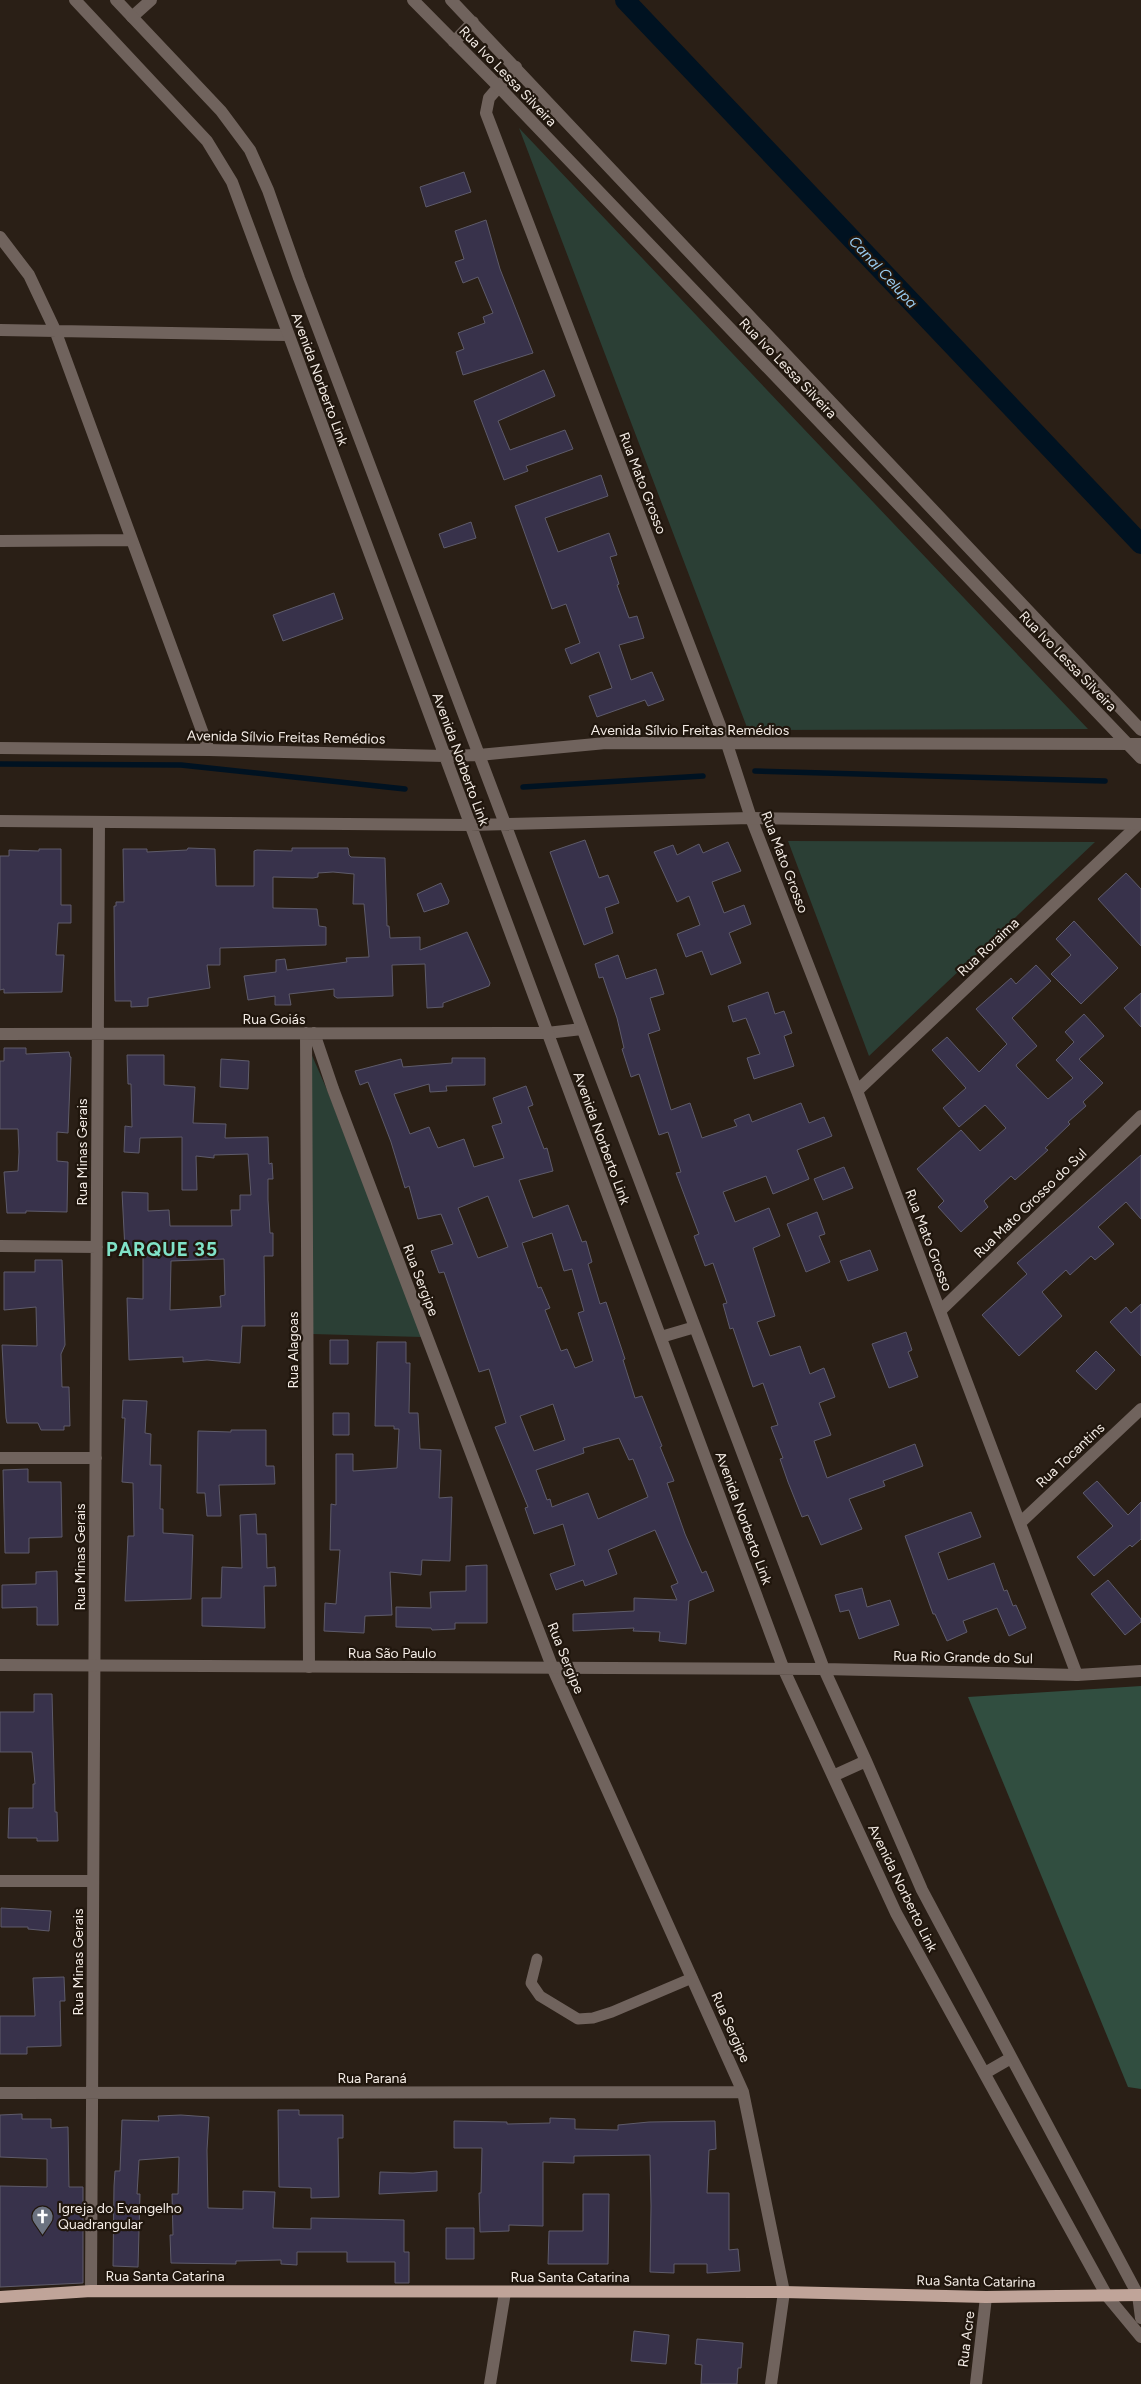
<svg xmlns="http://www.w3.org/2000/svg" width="1141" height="2384" font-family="Figtree,sans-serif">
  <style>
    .green { fill: #2b3f35 }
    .forest { fill: #314e40 }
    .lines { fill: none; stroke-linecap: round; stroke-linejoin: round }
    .stream { stroke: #001221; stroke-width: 5.5 }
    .canal { stroke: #001221; stroke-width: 20 }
    .building { fill: #38324b; stroke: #5e5b6a; fill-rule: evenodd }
    .service { stroke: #70635d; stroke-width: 11 }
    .minor { stroke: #70635d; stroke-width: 12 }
    .tertiary { stroke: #70635d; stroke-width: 12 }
    .primary { stroke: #c0a499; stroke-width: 12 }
    .labels { text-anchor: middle; stroke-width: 4.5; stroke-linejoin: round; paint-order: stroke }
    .street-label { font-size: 14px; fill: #f3ebe5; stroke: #20160d }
    .poi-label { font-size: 14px; fill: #f3ebe5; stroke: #20160d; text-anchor: start }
    .water-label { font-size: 15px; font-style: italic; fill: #98caee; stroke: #20160d }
    .district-label { font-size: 19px; font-weight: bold; letter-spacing: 1px; fill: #80e2c8; stroke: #20160d }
  </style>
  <rect width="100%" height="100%" fill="#2a1f16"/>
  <path class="green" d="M 519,128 L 1088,729 L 748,730 Z
    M 788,841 L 1095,842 L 869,1056 Z
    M 310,1051 L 328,1092 L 422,1337 L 312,1334 Z"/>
  <path class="forest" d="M 1141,1686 L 1141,2089 L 1128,2087 L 968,1697 Z"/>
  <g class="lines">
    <path class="stream" d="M 0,764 L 181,765 L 405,789
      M 755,771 L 1105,781
      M 523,787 L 703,776"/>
    <path class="canal" d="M 625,0 L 1141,544"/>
  </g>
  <path class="building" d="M 464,172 L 471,192 L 426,207 L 420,187 Z
    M 486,220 L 500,269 L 533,353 L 463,375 L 456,352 L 464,349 L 458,333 L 485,323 L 483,317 L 493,313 L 478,277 L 463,283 L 455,262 L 464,259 L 455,231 Z
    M 544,370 L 555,396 L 498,421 L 510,450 L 565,430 L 573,449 L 526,466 L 528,471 L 504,480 L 474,401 Z
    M 601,475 L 608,496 L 545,518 L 558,552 L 609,533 L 617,555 L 610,557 L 619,584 L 617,585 L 629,618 L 637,616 L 644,638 L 619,645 L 631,680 L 652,672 L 664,700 L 648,706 L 645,700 L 597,717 L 589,696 L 612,688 L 599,652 L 571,664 L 565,649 L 580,643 L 566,604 L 552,609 L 515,506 Z
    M 471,522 L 476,538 L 444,548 L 439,534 Z
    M 334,593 L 343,619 L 283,641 L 273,615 Z
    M 585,840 L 599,878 L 608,875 L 619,903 L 605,908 L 613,933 L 584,945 L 550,852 Z
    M 728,842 L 741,871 L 712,882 L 724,913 L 744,905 L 751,924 L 729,933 L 741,963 L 711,975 L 702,951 L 686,957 L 677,934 L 700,925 L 689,896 L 677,902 L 654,852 L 673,845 L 677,855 L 699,844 L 703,853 Z
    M 188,848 L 215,849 L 216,886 L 254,886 L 254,851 L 257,850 L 292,851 L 292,848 L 348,848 L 349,855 L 351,857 L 385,858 L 387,926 L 389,926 L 390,938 L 420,937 L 420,950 L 467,932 L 490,983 L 489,986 L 443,1003 L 443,1007 L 427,1008 L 425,964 L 392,965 L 393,996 L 337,998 L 334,996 L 334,989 L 289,994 L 291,1005 L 275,1005 L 275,996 L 248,1000 L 244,976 L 276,972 L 276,960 L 285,959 L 287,970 L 347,962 L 346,958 L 369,957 L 364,904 L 353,904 L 354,874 L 333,872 L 318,873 L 318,877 L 313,878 L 273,877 L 273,908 L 317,909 L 319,926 L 326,927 L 326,945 L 220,948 L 220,965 L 207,965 L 210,988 L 148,998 L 148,1006 L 131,1007 L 131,1001 L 115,1001 L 114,906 L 116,906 L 116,902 L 124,902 L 123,849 L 147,849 L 147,852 L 187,850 Z
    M 39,849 L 61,849 L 61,905 L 71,905 L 71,923 L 58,923 L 56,955 L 64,955 L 62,992 L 4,993 L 4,989 L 0,990 L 0,856 L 9,856 L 9,850 L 39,851 Z
    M 1126,873 L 1141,889 L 1141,946 L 1098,899 Z
    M 441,883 L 449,901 L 448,904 L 424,912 L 417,894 Z
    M 1074,921 L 1118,968 L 1081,1004 L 1051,974 L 1071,955 L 1056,939 Z
    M 618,955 L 626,979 L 656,969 L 664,994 L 650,998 L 660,1030 L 648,1034 L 671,1110 L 690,1103 L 702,1138 L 737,1126 L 734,1120 L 749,1114 L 752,1122 L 801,1103 L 809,1123 L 824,1117 L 832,1136 L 797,1150 L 809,1179 L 773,1194 L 766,1176 L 723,1192 L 735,1222 L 769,1208 L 780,1236 L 753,1248 L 775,1316 L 757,1322 L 770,1356 L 800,1346 L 810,1374 L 824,1368 L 835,1397 L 819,1403 L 831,1435 L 814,1441 L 827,1478 L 915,1444 L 923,1466 L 883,1481 L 885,1486 L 849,1499 L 862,1529 L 821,1545 L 808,1515 L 802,1517 L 788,1482 L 780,1459 L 783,1458 L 771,1427 L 778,1425 L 763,1383 L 753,1387 L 733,1328 L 730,1329 L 723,1304 L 727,1303 L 713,1263 L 705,1266 L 694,1236 L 699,1234 L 676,1173 L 681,1172 L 668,1132 L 659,1135 L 639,1074 L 631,1077 L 622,1049 L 624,1048 L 617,1018 L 603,977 L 599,978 L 595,964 Z
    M 1036,965 L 1051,981 L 1012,1018 L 1037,1046 L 1016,1065 L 1017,1067 L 1048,1099 L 1073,1078 L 1056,1060 L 1074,1042 L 1065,1032 L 1084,1014 L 1104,1036 L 1079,1059 L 1103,1083 L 1083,1102 L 1086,1106 L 1068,1122 L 1070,1124 L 1045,1148 L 1048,1150 L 1015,1180 L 1011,1176 L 984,1201 L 988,1207 L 961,1232 L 938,1207 L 944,1201 L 917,1169 L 961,1130 L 980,1151 L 1006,1128 L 985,1105 L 959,1127 L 943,1108 L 966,1088 L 932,1050 L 947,1037 L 979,1072 L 1007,1044 L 976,1009 L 1011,978 L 1016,984 Z
    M 768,992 L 775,1014 L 784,1011 L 792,1033 L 784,1036 L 794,1066 L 754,1079 L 747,1058 L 760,1054 L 746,1018 L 733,1022 L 728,1006 Z
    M 1141,993 L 1141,1027 L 1124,1008 Z
    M 4,1048 L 26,1048 L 26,1054 L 69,1052 L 70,1057 L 71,1057 L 68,1133 L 57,1132 L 57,1161 L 68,1162 L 67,1212 L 26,1211 L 26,1213 L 7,1213 L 4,1172 L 18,1171 L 19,1152 L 18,1129 L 0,1129 L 0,1061 L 4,1061 Z
    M 127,1055 L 164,1055 L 164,1085 L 195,1087 L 193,1123 L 226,1124 L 225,1138 L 268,1137 L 269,1164 L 272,1163 L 273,1179 L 268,1179 L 268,1200 L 270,1233 L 273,1233 L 273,1256 L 264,1256 L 265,1326 L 242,1326 L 240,1363 L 207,1360 L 183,1362 L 183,1357 L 129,1360 L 127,1298 L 143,1299 L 143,1250 L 125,1250 L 122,1192 L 148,1193 L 148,1211 L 169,1210 L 170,1226 L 232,1226 L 231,1210 L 240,1210 L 240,1195 L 251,1195 L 248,1154 L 214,1155 L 214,1158 L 196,1156 L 197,1190 L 182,1190 L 182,1137 L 140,1138 L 139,1153 L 124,1152 L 125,1126 L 132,1127 L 131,1084 L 128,1084 ZM 224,1259 L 225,1295 L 220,1296 L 221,1307 L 170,1310 L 171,1261 Z
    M 452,1058 L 485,1058 L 485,1085 L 446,1086 L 447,1091 L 430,1092 L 429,1084 L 394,1094 L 410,1134 L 429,1127 L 438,1148 L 464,1139 L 474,1167 L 504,1158 L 492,1126 L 502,1123 L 493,1098 L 526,1086 L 533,1105 L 528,1107 L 544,1149 L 547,1148 L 553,1171 L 519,1180 L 533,1218 L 568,1205 L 582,1242 L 586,1241 L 592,1262 L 588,1264 L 600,1304 L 606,1302 L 625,1359 L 623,1360 L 635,1398 L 642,1396 L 662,1446 L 660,1447 L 674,1481 L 667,1483 L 685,1534 L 702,1573 L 706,1571 L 714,1591 L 689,1601 L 686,1644 L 659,1641 L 660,1632 L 633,1631 L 634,1628 L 573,1631 L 573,1614 L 634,1611 L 634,1598 L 677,1600 L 671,1586 L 678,1583 L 655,1530 L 608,1550 L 617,1574 L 585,1586 L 583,1580 L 556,1590 L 550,1574 L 575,1565 L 563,1524 L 534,1534 L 525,1508 L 528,1507 L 495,1427 L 506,1423 L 489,1369 L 479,1372 L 444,1272 L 439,1273 L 431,1251 L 453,1244 L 441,1214 L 418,1219 L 409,1186 L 405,1188 L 391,1142 L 368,1082 L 360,1085 L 355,1071 L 401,1059 L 403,1067 L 452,1063 ZM 488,1196 L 508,1247 L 478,1258 L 458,1208 ZM 552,1233 L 564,1271 L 572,1269 L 584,1311 L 578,1313 L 593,1361 L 575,1368 L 567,1349 L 561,1351 L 545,1310 L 550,1308 L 541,1287 L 538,1288 L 522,1243 ZM 553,1404 L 565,1440 L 534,1451 L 520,1416 ZM 619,1438 L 629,1460 L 633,1459 L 648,1497 L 598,1519 L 588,1493 L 552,1507 L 550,1499 L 547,1500 L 536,1470 L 584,1453 L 583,1448 Z
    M 221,1059 L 249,1061 L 248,1089 L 220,1087 Z
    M 1141,1155 L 1141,1219 L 1126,1202 L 1098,1227 L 1114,1244 L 1095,1260 L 1091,1256 L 1070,1275 L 1066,1270 L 1042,1292 L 1062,1316 L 1019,1356 L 982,1315 L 1027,1274 L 1017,1263 Z
    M 844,1167 L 853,1188 L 823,1200 L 814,1179 Z
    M 817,1212 L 825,1234 L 819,1236 L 830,1262 L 806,1272 L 787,1224 Z
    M 870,1250 L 878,1270 L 848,1281 L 840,1261 Z
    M 35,1260 L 62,1260 L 65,1345 L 61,1354 L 62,1387 L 69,1387 L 70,1426 L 64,1426 L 64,1430 L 41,1430 L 38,1423 L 7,1423 L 6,1418 L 2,1345 L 37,1346 L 36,1307 L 4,1310 L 4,1272 L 35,1272 Z
    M 1141,1304 L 1141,1356 L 1110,1322 L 1126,1307 L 1131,1313 Z
    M 906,1332 L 912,1350 L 908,1352 L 918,1377 L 889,1388 L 872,1344 Z
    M 330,1340 L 348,1340 L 348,1364 L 330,1364 Z
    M 377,1342 L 406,1342 L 406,1363 L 410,1363 L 409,1413 L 418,1413 L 420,1449 L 441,1450 L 439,1498 L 452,1497 L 450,1561 L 422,1560 L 421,1575 L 390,1572 L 392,1615 L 365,1616 L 364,1633 L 324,1631 L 325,1603 L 336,1604 L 340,1550 L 330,1550 L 331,1504 L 336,1505 L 336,1454 L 353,1454 L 353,1471 L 397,1468 L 399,1429 L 394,1429 L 394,1426 L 375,1426 Z
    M 1096,1351 L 1115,1370 L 1096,1390 L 1076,1371 Z
    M 123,1400 L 147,1401 L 145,1433 L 151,1434 L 150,1465 L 161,1465 L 160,1509 L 163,1509 L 163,1533 L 193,1535 L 191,1599 L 125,1601 L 128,1536 L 134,1536 L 133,1483 L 122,1482 L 125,1418 L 122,1418 Z
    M 333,1413 L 349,1413 L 349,1435 L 333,1435 Z
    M 231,1430 L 266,1430 L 266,1466 L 274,1466 L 275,1484 L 219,1485 L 221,1516 L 207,1516 L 205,1493 L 197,1493 L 198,1431 L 231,1432 Z
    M 28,1469 L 28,1482 L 61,1482 L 62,1537 L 29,1538 L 29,1553 L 5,1553 L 3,1470 Z
    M 1097,1481 L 1128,1515 L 1141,1502 L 1141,1539 L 1132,1547 L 1130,1545 L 1094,1576 L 1077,1557 L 1113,1526 L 1083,1493 Z
    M 971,1512 L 981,1537 L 938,1553 L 948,1580 L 994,1563 L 1004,1591 L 1007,1590 L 1013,1606 L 1016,1605 L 1026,1628 L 1009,1636 L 997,1608 L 963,1621 L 967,1632 L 947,1641 L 935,1614 L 933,1614 L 905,1536 Z
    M 256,1514 L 257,1534 L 266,1534 L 267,1568 L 275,1567 L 276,1586 L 264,1586 L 265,1628 L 202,1626 L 202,1598 L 221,1598 L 222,1567 L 242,1568 L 240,1515 Z
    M 487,1565 L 487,1623 L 455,1623 L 455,1629 L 432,1630 L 431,1628 L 396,1627 L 396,1607 L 431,1608 L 430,1592 L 466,1591 L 466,1566 Z
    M 57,1571 L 58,1625 L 37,1625 L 37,1607 L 2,1608 L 2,1585 L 36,1584 L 36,1572 Z
    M 1108,1580 L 1141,1619 L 1141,1622 L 1125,1635 L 1091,1594 Z
    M 862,1588 L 867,1607 L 890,1600 L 899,1625 L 859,1639 L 849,1610 L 840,1612 L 835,1595 Z
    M 34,1694 L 52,1694 L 55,1812 L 57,1812 L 58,1841 L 37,1841 L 37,1838 L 8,1838 L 9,1808 L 33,1808 L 33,1784 L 35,1784 L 32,1752 L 0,1752 L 0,1712 L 34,1712 Z
    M 1,1908 L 51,1911 L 49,1931 L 28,1929 L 28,1927 L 1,1927 Z
    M 64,1977 L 65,2001 L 60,2001 L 61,2046 L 27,2047 L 27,2054 L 0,2054 L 0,2016 L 35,2016 L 33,1978 Z
    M 278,2110 L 299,2110 L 299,2115 L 343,2115 L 343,2138 L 338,2138 L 339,2197 L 311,2198 L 311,2188 L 279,2187 Z
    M 22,2114 L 22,2119 L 51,2119 L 51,2128 L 68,2127 L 69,2187 L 83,2187 L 83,2283 L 0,2287 L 0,2186 L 47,2187 L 47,2159 L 0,2157 L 0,2115 Z
    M 181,2115 L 209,2117 L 207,2150 L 208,2208 L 243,2209 L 243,2191 L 275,2192 L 273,2228 L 311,2229 L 311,2218 L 404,2220 L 404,2252 L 409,2252 L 409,2283 L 395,2283 L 395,2262 L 347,2262 L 347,2252 L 297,2252 L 297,2265 L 281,2264 L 281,2260 L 236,2261 L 236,2264 L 171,2263 L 170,2235 L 173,2235 L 172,2194 L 178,2194 L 179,2157 L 139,2160 L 137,2194 L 140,2194 L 138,2267 L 113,2266 L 114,2186 L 115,2171 L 120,2171 L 122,2120 L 159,2121 L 158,2116 Z
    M 550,2118 L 575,2119 L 575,2129 L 618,2130 L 618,2125 L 649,2122 L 715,2121 L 716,2149 L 709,2150 L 707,2193 L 729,2193 L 729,2250 L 738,2249 L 740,2271 L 707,2273 L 707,2264 L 674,2264 L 674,2273 L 650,2272 L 651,2206 L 650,2155 L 574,2156 L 574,2163 L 543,2162 L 543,2226 L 509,2225 L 509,2231 L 480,2232 L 479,2193 L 481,2193 L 482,2148 L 454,2148 L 454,2121 L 507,2122 L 507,2124 L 550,2123 Z
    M 437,2171 L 437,2191 L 379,2194 L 380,2172 L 413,2173 Z
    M 583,2194 L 609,2194 L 608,2264 L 548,2264 L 549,2231 L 583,2231 Z
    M 446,2228 L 474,2228 L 474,2259 L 446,2259 Z
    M 634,2331 L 669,2335 L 666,2364 L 631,2361 Z
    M 697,2339 L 743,2343 L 741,2368 L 738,2368 L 737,2384 L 701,2384 L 702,2365 L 695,2364 Z"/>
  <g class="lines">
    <path class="service" d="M 537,1959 L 531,1983 L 540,1996 L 578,2019 L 593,2018 L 612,2012 L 692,1978"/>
    <path class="minor" d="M 132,17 L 151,0
      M 516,67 L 489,98 L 486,113 L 727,744 L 751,818 L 857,1091 L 1077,1675
      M 0,237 L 29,275 L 55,330 L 209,750
      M 0,330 L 287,335
      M 0,541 L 131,540
      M 306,1033 L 309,1667
      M 314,1033 L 333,1089 L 553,1669 L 743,2092 L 784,2292 L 771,2384
      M 0,1034 L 547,1033 L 582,1029
      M 857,1091 L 1139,824
      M 0,1246 L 97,1247
      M 940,1311 L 1141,1116
      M 0,1458 L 96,1458
      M 1020,1523 L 1141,1409
      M 0,1881 L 93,1881
      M 0,2093 L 743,2092
      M 91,2291 L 99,822
      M 490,2384 L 505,2292"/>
    <path class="tertiary" d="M 75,0 L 207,141 L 232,182 L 784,1670 L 896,1913 L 1107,2296 L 1141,2337
      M 116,0 L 221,111 L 250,150 L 268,190 L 299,278 L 824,1669 L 866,1761 L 922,1890 L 1138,2295 L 1141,2318
      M 413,0 L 498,86 L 1141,758
      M 451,0 L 1141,730
      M 454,42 L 473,22
      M 0,748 L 209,750 L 444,756 L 479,755 L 606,743 L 1141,744
      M 0,821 L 470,825 L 751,818 L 1141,824
      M 661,1337 L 695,1327
      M 0,1665 L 824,1669 L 1077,1675 L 1141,1671
      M 833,1776 L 866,1761
      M 985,2073 L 1011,2058
      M 976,2384 L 986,2297"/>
    <path class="primary" d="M 0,2297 L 91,2291 L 784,2292 L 986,2297 L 1141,2295"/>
  </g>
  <defs>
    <symbol id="church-pin" viewBox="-11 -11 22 30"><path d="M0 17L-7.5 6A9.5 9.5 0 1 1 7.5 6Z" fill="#6b7280" stroke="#20160d"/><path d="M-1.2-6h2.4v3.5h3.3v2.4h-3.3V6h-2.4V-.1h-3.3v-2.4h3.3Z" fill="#fff"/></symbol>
  </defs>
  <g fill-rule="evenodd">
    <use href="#church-pin" x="30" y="2204" width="25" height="34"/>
  </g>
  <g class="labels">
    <g class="street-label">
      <text transform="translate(508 76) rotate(46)" y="5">Rua Ivo Lessa Silveira</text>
      <text transform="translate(788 368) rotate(46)" y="5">Rua Ivo Lessa Silveira</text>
      <text transform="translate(320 379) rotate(70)" y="5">Avenida Norberto Link</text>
      <text transform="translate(643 483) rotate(69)" y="5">Rua Mato Grosso</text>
      <text transform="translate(1068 661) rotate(46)" y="5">Rua Ivo Lessa Silveira</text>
      <text x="690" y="735">Avenida Sílvio Freitas Remédios</text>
      <text transform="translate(286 737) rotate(1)" y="5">Avenida Sílvio Freitas Remédios</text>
      <text transform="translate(461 759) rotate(70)" y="5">Avenida Norberto Link</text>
      <text transform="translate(785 862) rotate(69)" y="5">Rua Mato Grosso</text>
      <text transform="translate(988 947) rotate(-43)" y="5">Rua Roraima</text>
      <text x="274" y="1024">Rua Goiás</text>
      <text transform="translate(602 1138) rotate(70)" y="5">Avenida Norberto Link</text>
      <text transform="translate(82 1152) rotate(-90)" y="5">Rua Minas Gerais</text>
      <text transform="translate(1030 1203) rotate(-44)" y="5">Rua Mato Grosso do Sul</text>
      <text transform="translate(929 1240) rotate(69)" y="5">Rua Mato Grosso</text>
      <text transform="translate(421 1280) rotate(69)" y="5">Rua Sergipe</text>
      <text transform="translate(293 1350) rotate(-90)" y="5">Rua Alagoas</text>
      <text transform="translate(1070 1455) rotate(-43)" y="5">Rua Tocantins</text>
      <text transform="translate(744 1518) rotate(70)" y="5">Avenida Norberto Link</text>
      <text transform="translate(80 1557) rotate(-90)" y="5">Rua Minas Gerais</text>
      <text x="392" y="1658">Rua São Paulo</text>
      <text transform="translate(963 1657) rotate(1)" y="5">Rua Rio Grande do Sul</text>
      <text transform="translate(566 1658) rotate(68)" y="5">Rua Sergipe</text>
      <text transform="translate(903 1888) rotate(64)" y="5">Avenida Norberto Link</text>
      <text transform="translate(78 1962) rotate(-90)" y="5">Rua Minas Gerais</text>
      <text transform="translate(731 2027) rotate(66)" y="5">Rua Sergipe</text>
      <text x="372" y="2083">Rua Paraná</text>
      <text x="165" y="2281">Rua Santa Catarina</text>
      <text x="570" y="2282">Rua Santa Catarina</text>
      <text transform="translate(976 2281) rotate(1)" y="5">Rua Santa Catarina</text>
      <text transform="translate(966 2339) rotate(-83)" y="5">Rua Acre</text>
    </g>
    <g class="poi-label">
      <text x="58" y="2213">Igreja do Evangelho<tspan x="58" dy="16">Quadrangular</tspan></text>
    </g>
    <g class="water-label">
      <text transform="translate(883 272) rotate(47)" y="5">Canal Celupa</text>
    </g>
    <g class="district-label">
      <text x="162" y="1256">PARQUE 35</text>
    </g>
  </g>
</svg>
